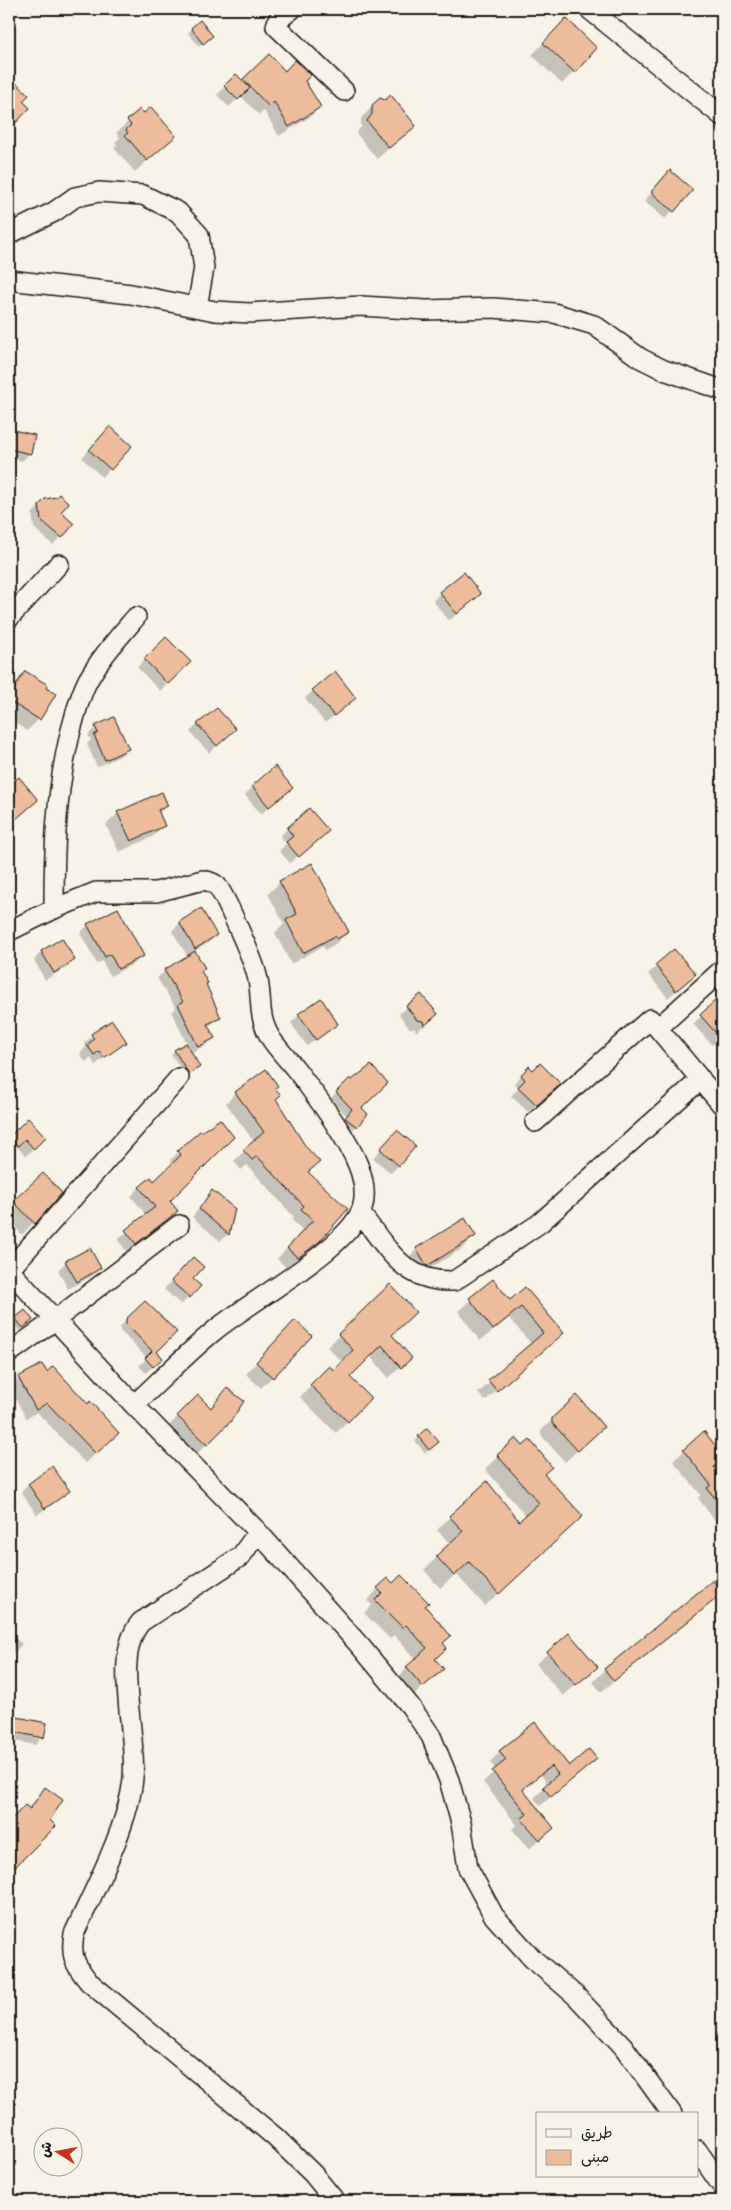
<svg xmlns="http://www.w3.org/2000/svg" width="731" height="2210" font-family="Dekko,'Playpen Sans Arabic',sans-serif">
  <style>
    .shadow { fill: #0003 }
    .building { fill: #ecbc9c; stroke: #1c1c1c }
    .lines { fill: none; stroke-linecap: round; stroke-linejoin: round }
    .minor-casing { stroke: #1c1c1c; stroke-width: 22 }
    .minor { stroke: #f7f3e8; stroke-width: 19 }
  </style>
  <rect width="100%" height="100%" fill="#f7f3e8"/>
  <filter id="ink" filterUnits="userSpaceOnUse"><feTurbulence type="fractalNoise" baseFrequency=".02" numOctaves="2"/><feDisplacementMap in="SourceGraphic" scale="10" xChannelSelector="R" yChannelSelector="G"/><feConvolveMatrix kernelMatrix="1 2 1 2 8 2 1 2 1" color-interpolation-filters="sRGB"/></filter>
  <g filter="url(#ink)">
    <path class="shadow" d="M 200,22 L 208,39 L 199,46 L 188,33 Z
      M 554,32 L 596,48 L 562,84 L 532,55 Z
      M 269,56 L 284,72 L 303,81 L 319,107 L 310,117 L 279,136 L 264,111 L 259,115 L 241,96 L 229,107 L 217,95 L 236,76 L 242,82 Z
      M 9,77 L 27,95 L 21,102 L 28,108 L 9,129 Z
      M 386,101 L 414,126 L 377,159 L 356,133 L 361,127 L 361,118 L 373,106 Z
      M 140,111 L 174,136 L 135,172 L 114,148 L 117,145 L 115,142 L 120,138 L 116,133 Z
      M 663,180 L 691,190 L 665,219 L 644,201 Z
      M 10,431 L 30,453 L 22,461 L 9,458 Z
      M 102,435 L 110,469 L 102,477 L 82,458 Z
      M 45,500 L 72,524 L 53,545 L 34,528 L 32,514 Z
      M 440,593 L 472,601 L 449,621 L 433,601 Z
      M 166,639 L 189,662 L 160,691 L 137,667 Z
      M 25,672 L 39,719 L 27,731 L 9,719 L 9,691 Z
      M 313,691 L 355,698 L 325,723 L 305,698 Z
      M 198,724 L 227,737 L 209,753 L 190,732 Z
      M 96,727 L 128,748 L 120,756 L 97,767 L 87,744 L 91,740 L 88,735 Z
      M 253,787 L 291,788 L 261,814 L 245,795 Z
      M 167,805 L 158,814 L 164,825 L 152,837 L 119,852 L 106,825 L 118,813 Z
      M 287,829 L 319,838 L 290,863 L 279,851 L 286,844 L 280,836 Z
      M 311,865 L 347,932 L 335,944 L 325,950 L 323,946 L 291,964 L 275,933 L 284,924 L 268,894 L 280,882 Z
      M 180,923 L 216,935 L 208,943 L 193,952 L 203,968 L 200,972 L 220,1017 L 208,1027 L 213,1038 L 206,1045 L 191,1053 L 199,1067 L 185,1076 L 171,1054 L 187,1044 L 172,1012 L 176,1008 L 157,978 L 165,971 L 188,957 L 172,931 Z
      M 88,925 L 142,955 L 135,963 L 110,976 L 102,961 L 97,964 L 80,933 Z
      M 62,940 L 74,960 L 66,968 L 45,980 L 34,960 L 41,952 Z
      M 674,951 L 686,982 L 668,998 L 648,974 Z
      M 722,996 L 722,1036 L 712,1045 L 693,1024 Z
      M 407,1007 L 437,1014 L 416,1032 L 415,1028 L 409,1028 L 399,1014 Z
      M 299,1015 L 337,1023 L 307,1046 L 291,1023 Z
      M 112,1021 L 125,1042 L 95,1065 L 91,1058 L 85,1062 L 80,1053 L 86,1047 L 84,1043 Z
      M 529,1068 L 551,1092 L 528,1112 L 511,1096 L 519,1088 L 514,1083 Z
      M 350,1080 L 360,1109 L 367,1114 L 350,1133 L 340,1125 L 347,1116 L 330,1099 Z
      M 274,1088 L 275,1099 L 306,1173 L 319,1240 L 287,1268 L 277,1259 L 303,1231 L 292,1220 L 294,1217 L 247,1165 L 241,1170 L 234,1161 L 254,1142 L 226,1103 L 236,1093 Z
      M 28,1120 L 44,1137 L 26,1156 L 16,1146 L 9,1153 L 9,1139 Z
      M 200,1133 L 168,1201 L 176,1211 L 127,1252 L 118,1240 L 146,1215 L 131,1196 L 140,1187 L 154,1183 L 173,1164 L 170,1160 Z
      M 390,1139 L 415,1147 L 391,1173 L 373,1158 Z
      M 43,1175 L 60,1193 L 22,1235 L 9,1221 L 9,1207 Z
      M 213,1192 L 234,1209 L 228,1234 L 220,1241 L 192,1217 Z
      M 475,1236 L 463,1248 L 416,1277 L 405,1261 L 417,1249 Z
      M 66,1262 L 99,1268 L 92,1276 L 68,1289 L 58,1270 Z
      M 185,1266 L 191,1279 L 199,1286 L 181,1305 L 164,1289 Z
      M 493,1281 L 510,1302 L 525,1289 L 562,1333 L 485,1401 L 478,1393 L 532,1345 L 509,1318 L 480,1341 L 458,1311 Z
      M 390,1286 L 391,1335 L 410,1358 L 389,1378 L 370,1356 L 348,1377 L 370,1398 L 336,1433 L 300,1397 L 329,1367 L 334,1372 L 343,1363 L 327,1347 Z
      M 145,1302 L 155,1352 L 161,1358 L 146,1373 L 139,1366 L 147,1358 L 120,1331 L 120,1327 Z
      M 16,1319 L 28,1323 L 19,1331 L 12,1322 Z
      M 283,1333 L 272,1377 L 261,1388 L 246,1374 Z
      M 46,1374 L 108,1442 L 85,1463 L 37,1412 L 26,1418 L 10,1388 L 19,1378 Z
      M 227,1389 L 230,1420 L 196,1455 L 168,1427 L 198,1396 L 210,1409 Z
      M 553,1419 L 590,1439 L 565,1462 L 541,1435 L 541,1431 Z
      M 427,1430 L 434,1446 L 425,1453 L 415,1441 Z
      M 704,1433 L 722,1456 L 722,1459 L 713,1468 L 722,1480 L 722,1530 L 698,1498 L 701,1495 L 673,1461 Z
      M 523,1448 L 543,1475 L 568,1529 L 485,1606 L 456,1574 L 440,1588 L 424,1570 L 450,1544 L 437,1530 L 450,1517 L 519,1523 L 526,1516 L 485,1469 L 498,1456 Z
      M 28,1484 L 68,1491 L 37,1515 L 21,1492 Z
      M 713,1582 L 722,1592 L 710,1604 L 601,1692 L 593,1682 L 605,1670 Z
      M 393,1585 L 424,1606 L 442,1644 L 434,1659 L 443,1669 L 411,1698 L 395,1680 L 416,1660 L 394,1635 L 390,1639 L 364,1613 L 372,1605 L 367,1601 L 378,1589 Z
      M 9,1633 L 22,1644 L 9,1658 Z
      M 548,1653 L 584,1678 L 563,1696 L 536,1664 Z
      M 18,1719 L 42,1737 L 35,1745 L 9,1740 L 10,1726 Z
      M 500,1752 L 568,1768 L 585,1768 L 540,1806 L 534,1798 L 548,1784 L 541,1775 L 522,1791 L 553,1828 L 529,1849 L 512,1829 L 517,1825 L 483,1782 L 496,1770 L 490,1762 Z
      M 45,1789 L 48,1820 L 54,1826 L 9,1871 L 9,1823 L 25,1806 L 28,1809 Z"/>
    <path class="building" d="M 566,18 L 597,48 L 575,73 L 543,43 Z
      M 200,20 L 213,36 L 203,44 L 191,28 Z
      M 269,54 L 285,71 L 295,60 L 311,75 L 305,81 L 321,107 L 289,127 L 274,102 L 269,107 L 243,79 Z
      M 236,74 L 250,88 L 238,100 L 224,86 Z
      M 9,76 L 29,95 L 23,101 L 30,108 L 9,130 Z
      M 391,95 L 416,126 L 389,148 L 367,121 L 372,114 L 372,105 L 380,98 L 385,100 Z
      M 151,107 L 176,136 L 147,161 L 125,135 L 128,133 L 126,130 L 131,125 L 127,120 L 140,109 L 144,113 Z
      M 670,170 L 693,190 L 674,212 L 651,192 Z
      M 110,426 L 132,446 L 111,470 L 89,450 Z
      M 9,429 L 35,435 L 31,454 L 9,449 Z
      M 59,494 L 69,503 L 61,512 L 74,524 L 62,538 L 41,520 L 39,505 L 45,499 L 56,497 Z
      M 464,572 L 481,594 L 457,614 L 439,592 Z
      M 166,637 L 191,662 L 168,684 L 144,659 Z
      M 25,671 L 48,685 L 46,688 L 56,694 L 40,720 L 9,701 L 9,696 Z
      M 335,671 L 356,698 L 334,716 L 312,690 Z
      M 217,708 L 236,729 L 217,746 L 197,724 Z
      M 114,717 L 129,749 L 105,760 L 94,735 L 98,733 L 95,726 Z
      M 275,766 L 293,788 L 269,807 L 252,786 Z
      M 19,777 L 38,800 L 9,825 L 9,786 Z
      M 162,792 L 168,806 L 158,810 L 165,826 L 131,841 L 117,812 Z
      M 309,808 L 329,831 L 299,857 L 286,842 L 293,836 L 287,828 Z
      M 312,863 L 349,932 L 337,939 L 335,936 L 303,953 L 286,920 L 297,914 L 279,881 Z
      M 118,908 L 144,956 L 118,969 L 110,954 L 105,957 L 87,924 Z
      M 201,908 L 217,935 L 195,949 L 179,922 Z
      M 62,938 L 75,960 L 54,973 L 41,951 Z
      M 674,949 L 696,974 L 676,991 L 655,965 Z
      M 195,951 L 205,968 L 201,971 L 208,983 L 206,984 L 221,1018 L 207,1024 L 215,1038 L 198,1047 L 178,1004 L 183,1002 L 164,970 Z
      M 421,994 L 438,1014 L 424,1026 L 423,1021 L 417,1020 L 406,1006 Z
      M 722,994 L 722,1040 L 700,1015 Z
      M 321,998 L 338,1024 L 316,1040 L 298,1014 Z
      M 112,1020 L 127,1042 L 104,1058 L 99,1051 L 94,1055 L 87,1045 L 94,1039 L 91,1034 Z
      M 186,1043 L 200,1067 L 189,1074 L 174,1050 Z
      M 540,1063 L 561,1084 L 537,1105 L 518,1087 L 525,1080 L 521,1075 L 529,1066 L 533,1070 Z
      M 371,1065 L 388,1083 L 362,1108 L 368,1114 L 357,1127 L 345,1118 L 352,1109 L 336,1092 L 350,1078 L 352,1080 Z
      M 266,1069 L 278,1086 L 275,1088 L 281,1095 L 276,1099 L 306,1147 L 320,1162 L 308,1172 L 348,1209 L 320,1241 L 298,1258 L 287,1248 L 313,1220 L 301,1209 L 304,1206 L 257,1156 L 252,1160 L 243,1150 L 264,1132 L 235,1092 Z
      M 28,1118 L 46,1137 L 34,1149 L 25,1139 L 18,1146 L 9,1137 Z
      M 220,1119 L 234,1137 L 170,1201 L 178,1211 L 136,1244 L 125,1230 L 155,1207 L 139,1187 L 151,1177 L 154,1181 L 181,1155 L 177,1151 L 200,1131 L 201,1132 Z
      M 397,1130 L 416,1146 L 399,1166 L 380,1149 Z
      M 43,1173 L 62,1193 L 35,1224 L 13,1201 Z
      M 212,1190 L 235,1209 L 229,1235 L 199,1209 Z
      M 465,1218 L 476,1236 L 427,1266 L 416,1248 Z
      M 90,1248 L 101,1268 L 77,1282 L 65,1261 Z
      M 193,1257 L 204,1267 L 193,1279 L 201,1286 L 190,1298 L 171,1281 Z
      M 493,1279 L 510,1300 L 525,1287 L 564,1333 L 497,1391 L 488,1380 L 543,1333 L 521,1307 L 493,1330 L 469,1298 Z
      M 390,1284 L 416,1312 L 392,1335 L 412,1358 L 401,1368 L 382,1345 L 350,1377 L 371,1398 L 348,1422 L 310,1385 L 329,1366 L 334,1370 L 353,1350 L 338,1334 Z
      M 145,1301 L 177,1332 L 157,1352 L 163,1358 L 153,1367 L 145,1358 L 152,1351 L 126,1324 L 126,1319 Z
      M 25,1310 L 33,1320 L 23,1328 L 15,1318 Z
      M 295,1320 L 312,1336 L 273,1378 L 256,1362 Z
      M 42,1364 L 47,1372 L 53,1366 L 88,1404 L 90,1401 L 119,1433 L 96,1454 L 47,1403 L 36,1410 L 18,1377 Z
      M 227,1388 L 244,1401 L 231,1421 L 207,1445 L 177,1416 L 198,1395 L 211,1408 Z
      M 577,1395 L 604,1427 L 578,1451 L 552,1423 L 552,1418 Z
      M 427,1428 L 439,1442 L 429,1450 L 418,1436 Z
      M 704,1431 L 722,1454 L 722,1460 L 714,1467 L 722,1476 L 722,1507 L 707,1488 L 711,1485 L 683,1450 Z
      M 516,1438 L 523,1446 L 530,1440 L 544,1457 L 552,1467 L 544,1474 L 583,1516 L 499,1594 L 469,1562 L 454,1576 L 436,1556 L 463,1531 L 449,1516 L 487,1481 L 519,1521 L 539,1503 L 497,1455 Z
      M 52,1466 L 70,1491 L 45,1509 L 28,1484 Z
      M 401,1575 L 429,1603 L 425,1606 L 451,1636 L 443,1643 L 447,1648 L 435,1659 L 444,1669 L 423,1687 L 406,1667 L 427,1648 L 406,1625 L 403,1628 L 375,1600 L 382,1593 L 377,1588 L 388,1578 L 393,1583 Z
      M 713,1580 L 722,1594 L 614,1681 L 604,1669 Z
      M 569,1633 L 598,1667 L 576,1685 L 547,1652 Z
      M 17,1717 L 47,1723 L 44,1738 L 14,1732 Z
      M 535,1722 L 569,1766 L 589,1749 L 597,1759 L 551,1797 L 543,1787 L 558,1774 L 551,1766 L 525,1787 L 523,1790 L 554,1828 L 540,1840 L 521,1819 L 527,1814 L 492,1771 L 506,1760 L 499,1751 Z
      M 45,1787 L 63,1800 L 50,1820 L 56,1826 L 9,1873 L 9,1822 L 25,1805 L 30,1809 Z"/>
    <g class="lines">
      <defs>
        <path id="minor" d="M 292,9 L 278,20 L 276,26 L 344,91
          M 589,9 L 722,116
          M 9,234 L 54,212 L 75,197 L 99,192 L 143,195 L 178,212 L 199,235 L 204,268 L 197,307
          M 9,280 L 131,294 L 215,311 L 249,313 L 361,306 L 426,310 L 493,308 L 554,313 L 594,325 L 640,358 L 664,370 L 722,390
          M 9,618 L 59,564
          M 54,909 C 54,850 56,792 70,734 C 75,716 79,697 88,680 C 101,657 119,637 136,617
          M 9,931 L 54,909 L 96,892 L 156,892 L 203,880 C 208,881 213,882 217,886 C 224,893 253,960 256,972 C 260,984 260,997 261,1009 C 264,1041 284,1052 301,1076 C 313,1092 325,1108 336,1125 C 351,1148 371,1181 362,1209 C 348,1248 249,1302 214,1331 C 186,1354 161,1380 134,1405
          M 658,1028 L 722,970
          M 535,1122 L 650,1019 L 722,1105
          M 360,1213 C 388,1248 403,1283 454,1281 L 540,1223 L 701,1079
          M 9,1270 L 134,1405 L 258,1532 L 361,1647 L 411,1707 L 431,1736 L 449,1780 L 461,1823 L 468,1868 L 494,1916 L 533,1959 L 576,1996 L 623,2046 L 672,2114
          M 9,1270 L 179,1078
          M 9,1353 L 55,1320 L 179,1225
          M 258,1532 L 241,1556 L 141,1622 C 111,1655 138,1734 133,1778 C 129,1825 94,1890 74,1934 C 70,1957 75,1965 89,1982 L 275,2137 L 313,2174 L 335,2201
          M 697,2150 L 722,2186"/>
      </defs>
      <use href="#minor" class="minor-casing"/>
      <use href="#minor" class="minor"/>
    </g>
  </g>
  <rect width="731" height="2210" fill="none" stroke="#f7f3e8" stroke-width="30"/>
  <rect x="15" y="15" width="701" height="2180" fill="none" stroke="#1c1c1c" stroke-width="2" filter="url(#ink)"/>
  <rect x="536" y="2112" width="162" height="65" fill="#f7f3e8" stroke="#9f9d96"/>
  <rect x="546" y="2129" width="25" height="8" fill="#f7f3e8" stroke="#9f9d96"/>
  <text x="581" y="2138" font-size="15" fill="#1c1c1c">طريق</text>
  <rect x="546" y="2150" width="25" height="15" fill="#ecbc9c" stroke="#9f9d96"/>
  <text x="581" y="2162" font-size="15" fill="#1c1c1c">مبنى</text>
  <g transform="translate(58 2152) rotate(281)"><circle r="24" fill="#f7f3e8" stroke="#9f9d96"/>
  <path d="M0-4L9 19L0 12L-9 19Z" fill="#c8321e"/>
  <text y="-8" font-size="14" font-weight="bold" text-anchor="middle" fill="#1c1c1c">ش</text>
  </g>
</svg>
